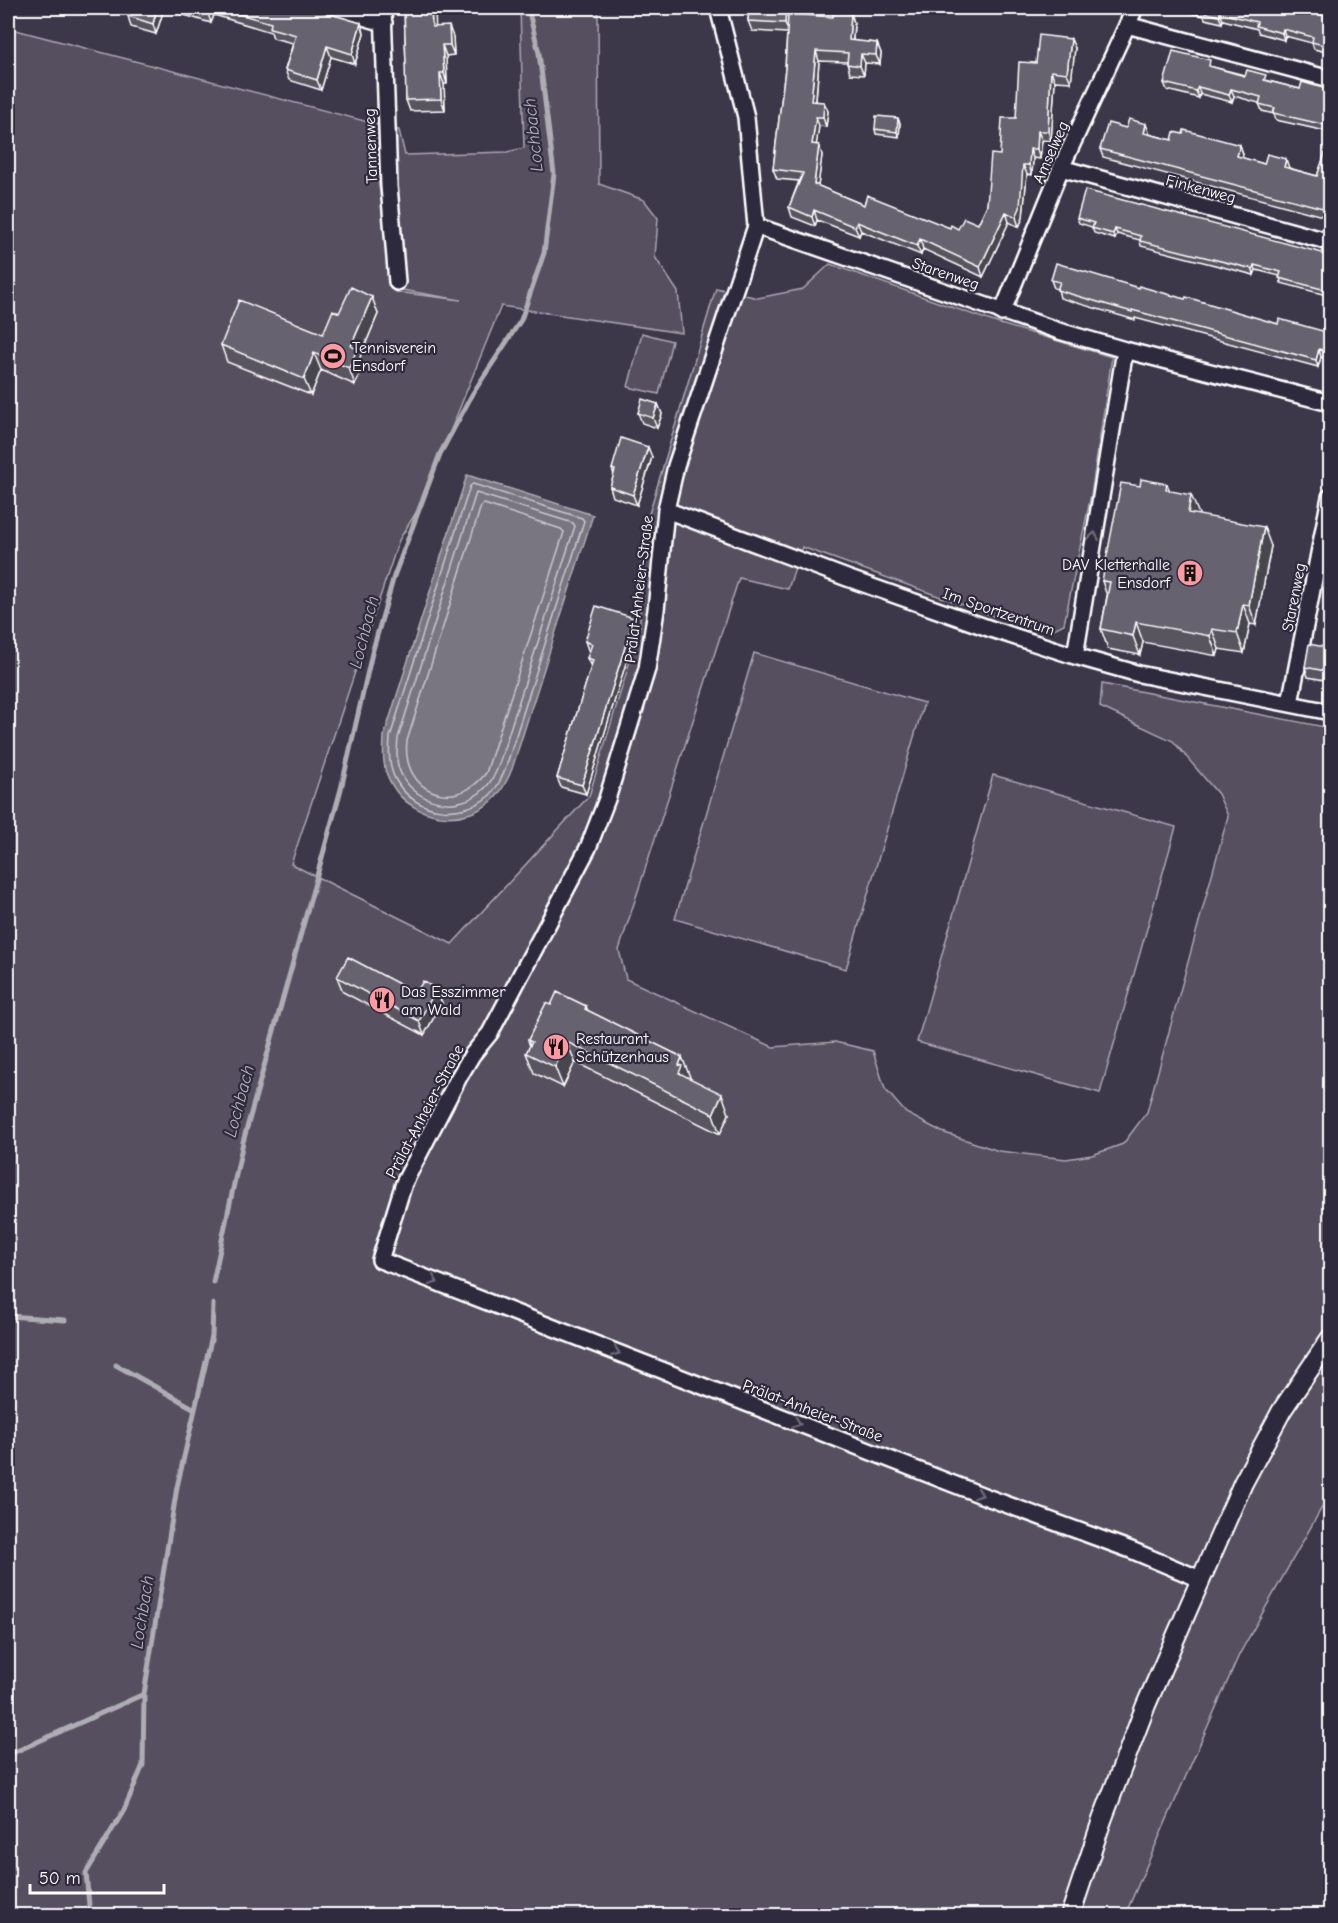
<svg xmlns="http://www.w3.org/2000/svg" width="1338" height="1923" font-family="'Comic Neue',sans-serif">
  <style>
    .green { fill: #555060; stroke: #aaa8b0; stroke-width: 1.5; fill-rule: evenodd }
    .water { fill: #797682; stroke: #afadb4; stroke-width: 1.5 }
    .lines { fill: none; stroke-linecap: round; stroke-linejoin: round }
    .shore { stroke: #c9c8cd; stroke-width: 1.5 }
    .stream { stroke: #afadb4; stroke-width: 5 }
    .minor-casing { stroke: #fff; stroke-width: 20 }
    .tertiary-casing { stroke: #fff; stroke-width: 22 }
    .minor { stroke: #2f2a3d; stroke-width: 15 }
    .tertiary { stroke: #2f2a3d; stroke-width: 18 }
    .wall { fill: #585460; stroke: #fff; stroke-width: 1.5 }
    .shaded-wall { fill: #47454e; stroke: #fff; stroke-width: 1.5 }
    .building { fill: #666270; stroke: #fff; stroke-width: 1.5 }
    .oneway { stroke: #6d6a77 }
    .labels { text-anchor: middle; stroke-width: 4.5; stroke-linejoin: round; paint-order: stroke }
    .street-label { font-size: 16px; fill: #fff; stroke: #2f2a3d }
    .poi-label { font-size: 16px; fill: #fff; stroke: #2f2a3d; text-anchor: start }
    .water-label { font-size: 18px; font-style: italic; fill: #b5b4ba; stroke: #2f2a3d }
  </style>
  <rect width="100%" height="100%" fill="#3c3749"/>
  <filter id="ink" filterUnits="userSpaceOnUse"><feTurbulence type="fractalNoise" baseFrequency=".0167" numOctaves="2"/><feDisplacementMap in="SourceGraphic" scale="12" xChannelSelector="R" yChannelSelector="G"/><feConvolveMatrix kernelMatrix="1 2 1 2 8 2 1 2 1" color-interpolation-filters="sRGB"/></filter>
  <g filter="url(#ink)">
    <path class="green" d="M 520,8 L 598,8 L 599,184 L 644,200 L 658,218 L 655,257 L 678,292 L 682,333 L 501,306 L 420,506 L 399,540 L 291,864 L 452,944 L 589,796 L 640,628 L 640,574 L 649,514 L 716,288 L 758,298 L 803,289 L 830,264 L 997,323 L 1112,357 L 1091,495 L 1064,624 L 1052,630 L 1002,619 L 802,547 L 788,589 L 739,578 L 619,950 L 626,979 L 773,1047 L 835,1042 L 873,1051 L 885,1089 L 906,1113 L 942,1132 L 999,1151 L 1066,1159 L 1092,1155 L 1123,1144 L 1147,1112 L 1228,816 L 1218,794 L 1173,741 L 1100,707 L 1102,684 L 1330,728 L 1330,1493 L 1239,1655 L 1125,1915 L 8,1915 L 8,28 L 399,130 L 405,155 L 507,152 L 524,148 ZM 395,178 L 402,290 L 461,300 L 396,292 L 378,180 Z
      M 642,333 L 672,341 L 659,394 L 628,387 Z
      M 754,653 L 924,703 L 846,969 L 675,919 Z
      M 993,775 L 1176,827 L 1100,1093 L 917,1042 Z"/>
    <path class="water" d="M 467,475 L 593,515 L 512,769 C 508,779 503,789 496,797 C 467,828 413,821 392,785 C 382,770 383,753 384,736 Z"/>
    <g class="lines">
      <path class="shore" d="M 473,484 L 582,518 L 584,521 L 506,767 C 502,777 498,787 490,795 C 462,820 416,814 397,782 C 388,768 389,752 390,737 L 470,486 Z
        M 476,493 L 573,523 L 575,526 L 499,764 C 496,773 492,781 485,788 C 458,816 409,803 398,766 C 396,757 397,748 398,738 Z
        M 484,504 L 561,529 L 564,532 L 486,773 C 455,814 401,792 407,741 L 481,506 Z"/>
      <path class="stream" d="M 213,1282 L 243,1142 L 341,789 L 372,653 L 394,576 L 440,454 L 473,393 L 521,320 L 544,253 L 554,174 L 539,53 L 528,8
        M 8,1316 L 65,1320
        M 116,1365 L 195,1409
        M 8,1755 L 144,1694
        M 90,1916 L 86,1873 L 124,1810 L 143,1765 L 144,1694 L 177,1487 L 212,1336 L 213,1304"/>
      <defs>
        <path id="minor" d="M 332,8 L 384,23
          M 383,8 L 389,186 L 397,282
          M 718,8 L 746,117 L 756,226 L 676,466 L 666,510 L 656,610 L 647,669 L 607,799 L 588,848 L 490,1033 L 472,1055 L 459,1077 L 404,1183 L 380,1260 L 989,1498 L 1131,1550 L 1200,1579
          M 1127,25 L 1330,79
          M 1061,168 L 1330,242
          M 756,226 L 1059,331 L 1125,350 L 1330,403
          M 1002,313 L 1061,168 L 1135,8
          M 666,510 L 847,578 L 991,629 L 1075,656 L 1139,674 L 1330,712
          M 1075,656 L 1125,350
          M 1290,703 L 1330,497"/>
        <path id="tertiary" d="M 1070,1916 L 1102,1820 L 1146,1705 L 1243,1483 L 1282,1410 L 1330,1339"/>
      </defs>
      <use href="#minor" class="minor-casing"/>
      <use href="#tertiary" class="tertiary-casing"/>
      <use href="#minor" class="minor"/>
      <use href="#tertiary" class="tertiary"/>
    </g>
    <path class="wall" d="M 130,8 L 311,8 L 361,23 L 364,33 L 355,64 L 331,57 L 321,90 L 289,80 L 285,70 L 293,43 L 273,38 L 271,32 L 214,15 L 211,23 L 164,9 L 156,34 L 131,27 L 128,16 Z
      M 404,8 L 435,8 L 435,27 L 453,37 L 454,55 L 446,56 L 447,84 L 444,84 L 445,110 L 410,111 L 406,100 L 406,64 Z
      M 749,8 L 790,8 L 790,14 L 833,17 L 851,13 L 854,23 L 853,41 L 877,43 L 881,53 L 880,64 L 865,63 L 864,75 L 850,74 L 847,62 L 819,61 L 816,101 L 828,111 L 826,127 L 819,126 L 816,145 L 822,155 L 818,186 L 864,205 L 950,228 L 958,229 L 978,224 L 987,205 L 1000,155 L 1016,118 L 1036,63 L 1075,48 L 1071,82 L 1055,81 L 1051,141 L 1042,140 L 1040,159 L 1033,158 L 1032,175 L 1027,174 L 1023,217 L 1019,227 L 1009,222 L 983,277 L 923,249 L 921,255 L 861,231 L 859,236 L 817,220 L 815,226 L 792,217 L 789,207 L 799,181 L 777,179 L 773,169 L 785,69 L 787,33 L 752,31 L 748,21 Z
      M 1186,8 L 1305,8 L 1306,11 L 1330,17 L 1330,53 L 1314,49 L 1312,43 L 1285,36 L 1284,40 L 1259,33 L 1257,29 L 1223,20 L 1222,23 L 1205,19 L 1204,16 L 1187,12 Z
      M 1213,67 L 1300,89 L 1330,90 L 1330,132 L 1276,120 L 1274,114 L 1262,111 L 1259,103 L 1234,96 L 1232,102 L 1200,94 L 1199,98 L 1167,90 L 1164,83 Z
      M 900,123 L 899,137 L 876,134 L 875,129 Z
      M 1126,128 L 1149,132 L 1149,134 L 1172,140 L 1183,134 L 1240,145 L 1243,154 L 1242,158 L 1264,164 L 1289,168 L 1317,176 L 1330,143 L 1330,218 L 1103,157 L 1100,149 Z
      M 1077,218 L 1330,255 L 1330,296 L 1281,283 L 1280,276 L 1256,270 L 1254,275 L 1141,246 L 1140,240 L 1117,234 L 1115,239 L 1094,233 L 1092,227 L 1079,223 Z
      M 1051,280 L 1139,288 L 1278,324 L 1330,333 L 1330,359 L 1321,357 L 1318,367 L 1135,318 L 1135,320 L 1060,298 L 1058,289 L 1054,288 Z
      M 339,313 L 378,314 L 360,357 L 363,366 L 355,385 L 321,370 L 311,395 L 227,362 L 221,345 L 323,334 Z
      M 658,404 L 662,414 L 657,428 L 642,423 L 638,413 Z
      M 652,457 L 637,505 L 613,497 L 610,487 L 614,475 L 612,469 Z
      M 1167,484 L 1170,491 L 1198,515 L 1271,546 L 1256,625 L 1250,624 L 1244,653 L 1219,649 L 1217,656 L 1143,642 L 1140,655 L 1108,649 L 1101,629 L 1107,596 L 1102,581 L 1140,486 Z
      M 634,618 L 637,627 L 586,794 L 561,787 L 557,778 L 591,667 L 587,658 L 590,651 L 588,650 L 585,641 Z
      M 1330,648 L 1330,681 L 1308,677 L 1305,667 Z
      M 337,977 L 416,993 L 436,989 L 442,1003 L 424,1035 L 343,992 Z
      M 551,1005 L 586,1006 L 588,1011 L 682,1057 L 689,1078 L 729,1114 L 720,1134 L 575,1062 L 563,1087 L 534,1073 L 526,1053 L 530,1046 L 528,1040 Z"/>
    <path class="shaded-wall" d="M 157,8 L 163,8 L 164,9 L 156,34 L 153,24 Z
      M 209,8 L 211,8 L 214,15 L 211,23 L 208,13 Z
      M 431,8 L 435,8 L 436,37 L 432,27 Z
      M 786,8 L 790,8 L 789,33 L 785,23 Z
      M 851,13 L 854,23 L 852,50 L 849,40 Z
      M 1220,13 L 1223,20 L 1222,23 L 1219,16 Z
      M 361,23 L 364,33 L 355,64 L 352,54 Z
      M 449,26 L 453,37 L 454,55 L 450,45 Z
      M 1283,29 L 1285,36 L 1284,40 L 1282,33 Z
      M 1071,39 L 1075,48 L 1071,82 L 1067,73 Z
      M 877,43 L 881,53 L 880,64 L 876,55 Z
      M 442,45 L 446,56 L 447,84 L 444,73 Z
      M 327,46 L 331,57 L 321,90 L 317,80 Z
      M 816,51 L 819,61 L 815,110 L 811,101 Z
      M 861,54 L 865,63 L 864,75 L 860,66 Z
      M 1051,71 L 1055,81 L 1051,141 L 1048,131 Z
      M 440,73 L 444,84 L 445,110 L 441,99 Z
      M 1198,87 L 1200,94 L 1199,98 L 1196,91 Z
      M 1231,89 L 1234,96 L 1232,102 L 1229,95 Z
      M 824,102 L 828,111 L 826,127 L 823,117 Z
      M 816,117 L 819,126 L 815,154 L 812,144 Z
      M 898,118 L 900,123 L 899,137 L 897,132 Z
      M 1146,124 L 1149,132 L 1147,141 L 1144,133 Z
      M 1038,131 L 1042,140 L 1040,159 L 1037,149 Z
      M 819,145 L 822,155 L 817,194 L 814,184 Z
      M 1240,145 L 1243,154 L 1240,165 L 1237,156 Z
      M 1030,149 L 1033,158 L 1032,175 L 1029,165 Z
      M 1286,159 L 1289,168 L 1287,175 L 1284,167 Z
      M 1023,165 L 1027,174 L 1023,217 L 1019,227 L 1016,217 Z
      M 814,210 L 817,220 L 815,226 L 812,217 Z
      M 1006,212 L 1009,222 L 983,277 L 980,267 Z
      M 857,222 L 861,231 L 859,236 L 855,227 Z
      M 1115,229 L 1117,234 L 1115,239 L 1113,234 Z
      M 920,239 L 923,249 L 921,255 L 917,246 Z
      M 1254,265 L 1256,270 L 1254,275 L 1253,269 Z
      M 372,297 L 378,314 L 360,357 L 363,366 L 355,385 L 349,368 L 351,346 Z
      M 1330,342 L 1330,359 L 1328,352 Z
      M 1319,349 L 1321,357 L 1318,367 L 1316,360 Z
      M 314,353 L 321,370 L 311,395 L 304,379 Z
      M 658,404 L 662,414 L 657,428 L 653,418 Z
      M 648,447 L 652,457 L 637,505 L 633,495 Z
      M 1191,495 L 1199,514 L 1195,533 L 1188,513 Z
      M 1264,527 L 1271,546 L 1256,625 L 1249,605 Z
      M 1243,604 L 1250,624 L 1244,653 L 1237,633 Z
      M 634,618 L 637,627 L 586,794 L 582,785 Z
      M 1136,622 L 1143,642 L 1140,655 L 1133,636 Z
      M 1212,629 L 1219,649 L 1217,656 L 1210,636 Z
      M 436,989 L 442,1003 L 424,1035 L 419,1021 Z
      M 567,1042 L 575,1062 L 563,1087 L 555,1067 Z
      M 682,1057 L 690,1077 L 688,1081 L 679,1073 L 679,1065 Z
      M 722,1094 L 729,1114 L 720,1134 L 713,1114 Z"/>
    <path class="building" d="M 130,8 L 157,8 L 153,24 L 128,16 Z
      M 190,8 L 209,8 L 208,13 Z
      M 217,8 L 310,8 L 361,23 L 352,54 L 327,46 L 317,80 L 285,70 L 296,35 L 270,28 L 271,23 Z
      M 404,8 L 431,8 L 432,27 L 449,26 L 450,45 L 442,45 L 444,73 L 440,73 L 441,99 L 406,100 L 405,64 L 406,64 Z
      M 749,8 L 786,8 L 785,23 L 748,21 Z
      M 1196,8 L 1304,8 L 1303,10 L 1330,17 L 1330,47 L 1312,42 L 1313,37 L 1283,29 L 1282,33 L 1256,26 L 1257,22 L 1220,13 L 1219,16 L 1202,12 L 1203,9 Z
      M 834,12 L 851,13 L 849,40 L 877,43 L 876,55 L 861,54 L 860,66 L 847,64 L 848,53 L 816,51 L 811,101 L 824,102 L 823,117 L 816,117 L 812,144 L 819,145 L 814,184 L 864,205 L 867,195 L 950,228 L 951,225 L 958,229 L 964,218 L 978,224 L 987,205 L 991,154 L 1000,155 L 1002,118 L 1016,118 L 1019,62 L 1036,63 L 1039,35 L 1071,39 L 1067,73 L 1051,71 L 1048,131 L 1038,131 L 1037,149 L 1030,149 L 1029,165 L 1023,165 L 1020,208 L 1016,217 L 1006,212 L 980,267 L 920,239 L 917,246 L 857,222 L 855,227 L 814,210 L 812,217 L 789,207 L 803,173 L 773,169 L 785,69 L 788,14 L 833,17 Z
      M 1173,51 L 1210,60 L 1209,66 L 1245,76 L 1247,70 L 1266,75 L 1264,80 L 1300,89 L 1302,82 L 1330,90 L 1330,126 L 1273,113 L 1275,108 L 1259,104 L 1261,97 L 1231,89 L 1229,95 L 1198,87 L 1196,91 L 1164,83 Z
      M 876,116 L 898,118 L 897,132 L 875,129 Z
      M 1129,119 L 1146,124 L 1144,133 L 1172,140 L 1174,132 L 1183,134 L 1184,130 L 1240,145 L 1237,156 L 1264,164 L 1267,154 L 1286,159 L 1284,167 L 1317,176 L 1329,142 L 1330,143 L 1330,210 L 1100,149 L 1108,123 L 1126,128 Z
      M 1085,190 L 1330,255 L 1330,291 L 1279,278 L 1281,272 L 1254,265 L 1253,269 L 1140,241 L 1141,236 L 1115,229 L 1113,234 L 1092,228 L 1094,223 L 1077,218 Z
      M 1056,263 L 1139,288 L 1139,286 L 1185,299 L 1186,297 L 1278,324 L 1279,319 L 1330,333 L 1330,342 L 1328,352 L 1319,349 L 1316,360 L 1132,310 L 1132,312 L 1057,290 L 1060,282 L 1051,280 Z
      M 351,287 L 372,297 L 351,346 L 357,349 L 349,368 L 314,353 L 304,379 L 221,345 L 239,300 L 323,334 L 333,310 L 339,313 Z
      M 642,399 L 658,404 L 653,418 L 638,413 Z
      M 621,438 L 648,447 L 633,495 L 610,487 L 615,470 L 612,469 Z
      M 1141,479 L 1167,484 L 1166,490 L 1191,495 L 1188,513 L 1264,527 L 1249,605 L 1243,604 L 1237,633 L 1212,629 L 1210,636 L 1136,622 L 1133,636 L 1101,629 L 1110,582 L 1102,581 L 1121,483 L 1140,486 Z
      M 596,606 L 634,618 L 582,785 L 557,778 L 593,660 L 587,658 L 592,644 L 585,641 Z
      M 1309,644 L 1330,648 L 1330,672 L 1305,667 Z
      M 348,957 L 416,993 L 423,981 L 436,989 L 419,1021 L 337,977 Z
      M 557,992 L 586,1006 L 585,1009 L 682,1057 L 679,1065 L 682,1066 L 679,1073 L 722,1094 L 713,1114 L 567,1042 L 555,1067 L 526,1053 L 532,1042 L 528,1040 L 546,1003 L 551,1005 Z"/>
    <defs><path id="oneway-chevron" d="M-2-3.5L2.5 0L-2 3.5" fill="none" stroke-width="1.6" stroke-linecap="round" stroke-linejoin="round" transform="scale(1.5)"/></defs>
    <g class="oneway">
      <use href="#oneway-chevron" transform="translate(1094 536) rotate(-81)"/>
      <use href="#oneway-chevron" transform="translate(434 1281) rotate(21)"/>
      <use href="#oneway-chevron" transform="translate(616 1352) rotate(21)"/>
      <use href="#oneway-chevron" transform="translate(797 1423) rotate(21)"/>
      <use href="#oneway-chevron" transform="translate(979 1494) rotate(21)"/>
    </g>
  </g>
  <defs>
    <symbol id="stadium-disc" viewBox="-11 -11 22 22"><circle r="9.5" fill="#ff9aa2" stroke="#2f2a3d"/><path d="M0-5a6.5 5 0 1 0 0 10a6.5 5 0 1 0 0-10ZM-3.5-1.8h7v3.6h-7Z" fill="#111"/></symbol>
    <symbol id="building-disc" viewBox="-11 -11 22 22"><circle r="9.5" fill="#ff9aa2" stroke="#2f2a3d"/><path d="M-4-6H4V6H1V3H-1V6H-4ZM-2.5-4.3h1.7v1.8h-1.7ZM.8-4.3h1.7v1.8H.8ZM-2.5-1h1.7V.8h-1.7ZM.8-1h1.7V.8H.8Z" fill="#111"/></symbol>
    <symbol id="restaurant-disc" viewBox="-11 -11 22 22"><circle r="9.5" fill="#ff9aa2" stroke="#2f2a3d"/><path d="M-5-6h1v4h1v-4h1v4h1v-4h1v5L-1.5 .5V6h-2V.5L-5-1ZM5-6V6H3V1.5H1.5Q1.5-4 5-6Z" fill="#111"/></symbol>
  </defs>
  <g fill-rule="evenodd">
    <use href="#stadium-disc" x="318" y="341" width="30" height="30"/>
    <use href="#building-disc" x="1175" y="558" width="30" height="30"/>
    <use href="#restaurant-disc" x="367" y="985" width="30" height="30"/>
    <use href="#restaurant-disc" x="541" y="1032" width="30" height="30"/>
  </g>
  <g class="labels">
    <g class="street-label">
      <text transform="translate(370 146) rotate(-92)" y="6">Tannenweg</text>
      <text transform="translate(1050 152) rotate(-66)" y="6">Amselweg</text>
      <text transform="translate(1201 188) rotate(15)" y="6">Finkenweg</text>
      <text transform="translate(946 273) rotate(19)" y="6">Starenweg</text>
      <text transform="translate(638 589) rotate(-83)" y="6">Prälat-Anheier-Straße</text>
      <text transform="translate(1293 597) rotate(-79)" y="6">Starenweg</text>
      <text transform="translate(999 611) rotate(19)" y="6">Im Sportzentrum</text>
      <text transform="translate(424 1111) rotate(-62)" y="6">Prälat-Anheier-Straße</text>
      <text transform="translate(813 1410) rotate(21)" y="6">Prälat-Anheier-Straße</text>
    </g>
    <g class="poi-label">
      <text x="352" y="353">Tennisverein<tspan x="352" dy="18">Ensdorf</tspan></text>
      <text x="1170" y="570" text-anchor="end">DAV Kletterhalle<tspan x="1170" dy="18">Ensdorf</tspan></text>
      <text x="401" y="997">Das Esszimmer<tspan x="401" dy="18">am Wald</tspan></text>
      <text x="576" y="1044">Restaurant<tspan x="576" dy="18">Schützenhaus</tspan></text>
    </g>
    <g class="water-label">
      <text transform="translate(533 135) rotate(-96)" y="6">Lochbach</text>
      <text transform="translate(364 632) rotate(-76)" y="6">Lochbach</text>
      <text transform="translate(239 1101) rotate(-75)" y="6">Lochbach</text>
      <text transform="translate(142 1612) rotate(-81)" y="6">Lochbach</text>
    </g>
  </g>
  <rect width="1338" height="1923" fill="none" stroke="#2f2a3d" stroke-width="30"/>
  <rect x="15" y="15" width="1308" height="1893" fill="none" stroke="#fff" stroke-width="2" filter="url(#ink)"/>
  <path d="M30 1884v9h134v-9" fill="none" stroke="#ffffff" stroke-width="3"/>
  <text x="39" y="1884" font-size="18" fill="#ffffff" stroke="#2f2a3d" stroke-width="4.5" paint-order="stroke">50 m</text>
</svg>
